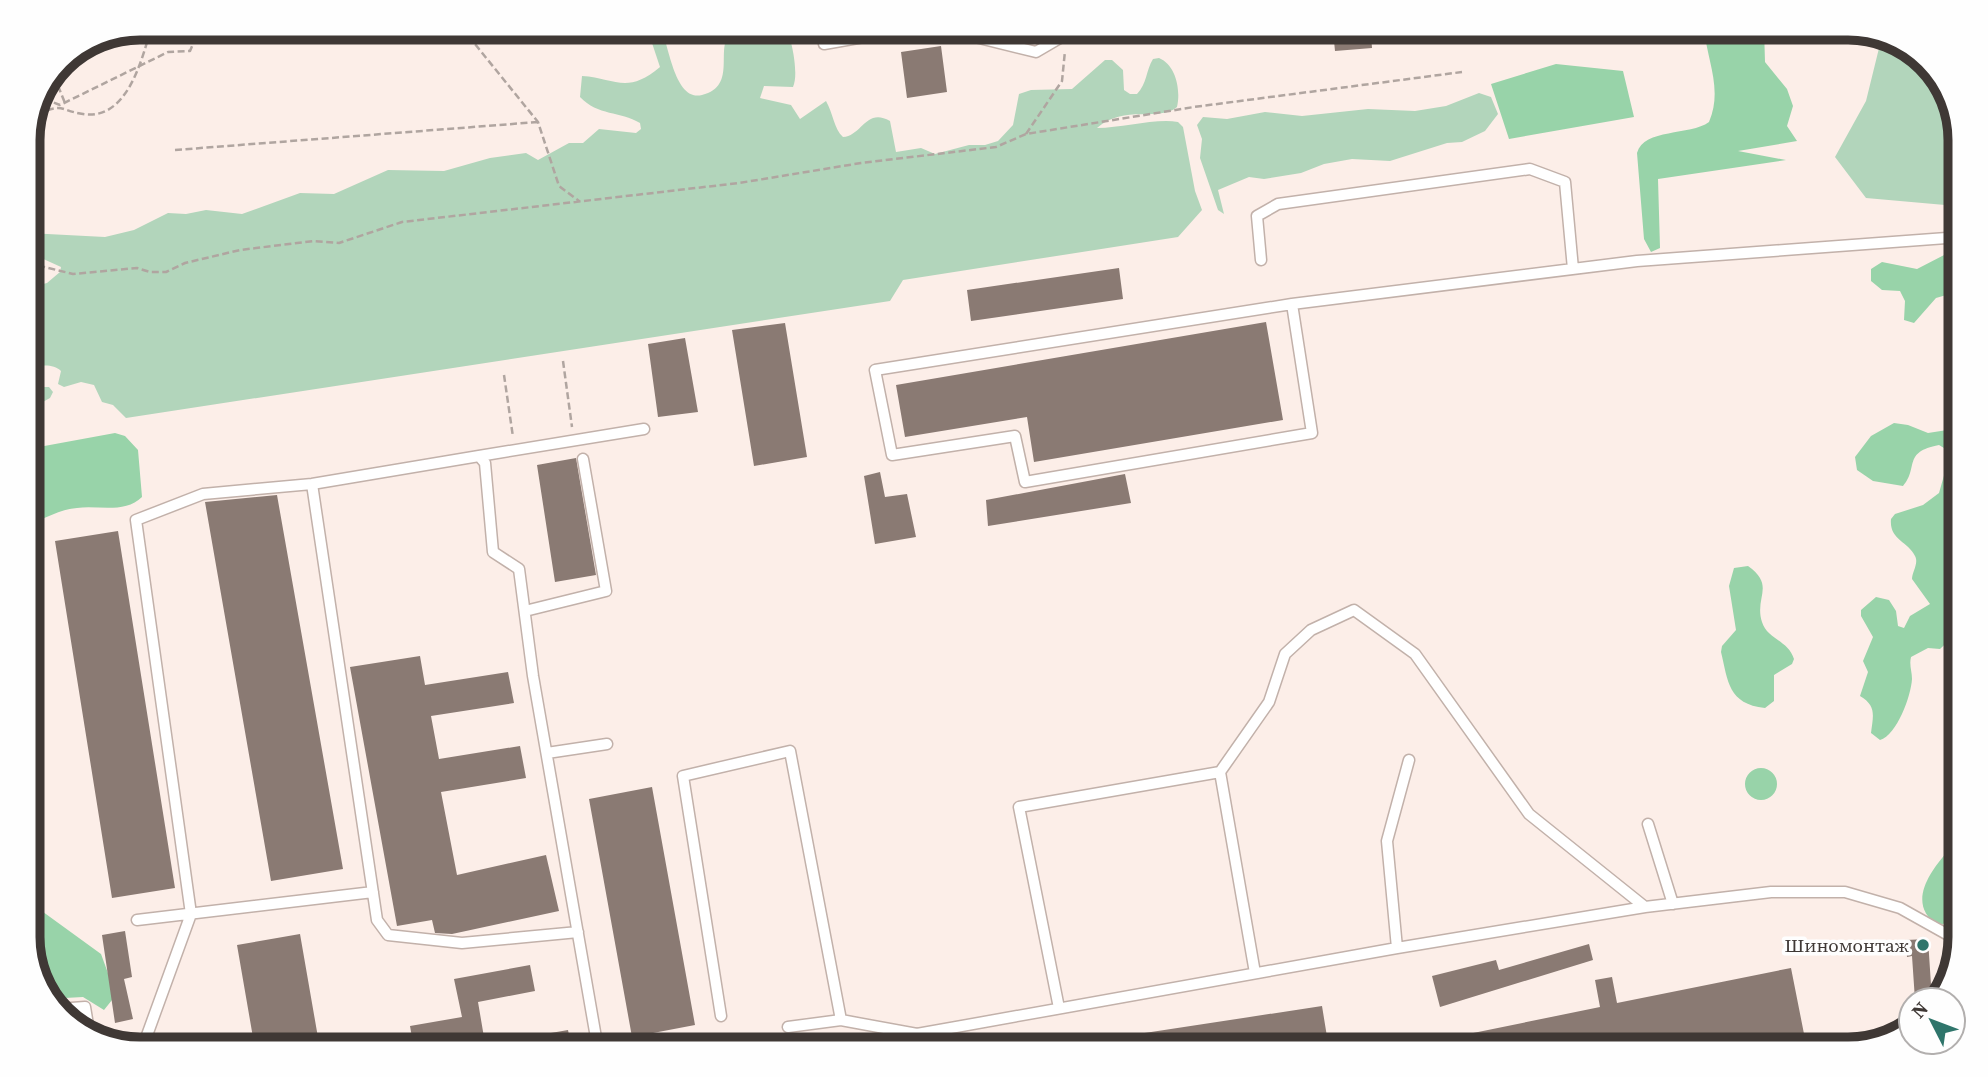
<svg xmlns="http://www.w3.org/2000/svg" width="1988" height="1077" font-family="'Source Serif 4',serif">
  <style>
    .green { fill: #b2d5bb }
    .forest { fill: #98d3a9 }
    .building { fill: #8a7a73 }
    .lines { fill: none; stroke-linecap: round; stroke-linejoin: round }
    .service-casing { stroke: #c2b1aa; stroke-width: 13 }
    .path { stroke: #b0a5a0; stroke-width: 2.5; stroke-dasharray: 7 3.5; stroke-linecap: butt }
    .service { stroke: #fff; stroke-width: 10 }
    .poi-dot { fill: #2f756b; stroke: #fefefe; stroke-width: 2.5 }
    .labels { text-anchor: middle; stroke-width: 7; stroke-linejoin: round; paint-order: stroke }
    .poi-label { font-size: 19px; fill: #3f3835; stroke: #fefefe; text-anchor: end }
    .rim { fill: none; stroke: #3f3835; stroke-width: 9 }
  </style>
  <rect width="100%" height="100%" fill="#fceee8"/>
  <path class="green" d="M 647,28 L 661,28 C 669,46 675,102 702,95 C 739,86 713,46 732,32 C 745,23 771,28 786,28 C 792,40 799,74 793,87 L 764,86 L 760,98 L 791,105 L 800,119 L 826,101 C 833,113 834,129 843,137 C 862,136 866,107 890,121 L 896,152 L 921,148 L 935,154 L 969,145 L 985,145 L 998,141 L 1013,125 L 1019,94 L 1031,90 L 1072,89 L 1105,60 L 1112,60 L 1123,70 L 1124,90 L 1130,94 L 1137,94 C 1147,84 1146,70 1153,59 L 1159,58 C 1176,65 1181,90 1177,107 C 1160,122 1124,104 1097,128 C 1123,128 1156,118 1178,122 L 1183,127 L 1195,191 L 1202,210 L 1178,237 L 903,280 L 890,301 L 126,418 L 113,405 L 102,402 L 94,385 L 81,382 L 64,387 L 58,384 L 61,371 C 53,363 38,365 28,369 L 28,288 L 47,283 L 60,272 L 61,267 L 28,252 L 28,233 L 105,237 L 134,230 L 168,213 L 186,214 L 206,210 L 242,214 L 300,193 L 334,194 L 388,170 L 444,171 L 490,158 L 526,153 L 538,160 L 569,143 L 583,143 L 599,129 L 636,133 L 641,129 L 640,123 C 620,111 598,116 580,97 L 582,76 C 615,78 627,95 660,67 Z
    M 1882,36 L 1898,40 L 1941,78 L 1960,133 L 1960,194 L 1945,205 L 1866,198 L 1835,157 L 1866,101 Z
    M 1479,93 L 1491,97 L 1498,114 L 1485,131 L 1462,142 L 1447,143 L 1390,161 L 1352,159 L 1324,164 L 1301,173 L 1264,179 L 1249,177 L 1218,190 L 1224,214 L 1218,210 L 1200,158 L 1202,139 L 1197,125 L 1203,117 L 1227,119 L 1265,112 L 1302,116 L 1368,109 L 1415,111 L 1446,106 Z
    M 41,387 L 49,387 L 53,392 L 50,398 L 28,410 L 28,391 Z"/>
  <path class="forest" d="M 1704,28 L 1764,28 L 1765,62 L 1787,89 L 1793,106 L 1787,126 L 1797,141 L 1738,151 L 1786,160 L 1658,179 L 1660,248 L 1651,252 L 1644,239 L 1637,153 C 1644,128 1690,136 1709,122 C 1723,89 1707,61 1704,28 Z
    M 1556,64 L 1623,71 L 1634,117 L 1509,139 L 1491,84 Z
    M 1948,253 L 1960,256 L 1960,291 L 1936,298 L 1914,323 L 1904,320 L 1905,301 L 1900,291 L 1882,290 L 1871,281 L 1871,269 L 1882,262 L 1917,269 Z
    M 1894,423 L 1908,425 L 1928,433 L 1960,428 L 1960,630 L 1940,649 L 1928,648 L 1911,657 C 1909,665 1912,671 1912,679 C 1911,696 1897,735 1880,740 L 1871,733 C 1873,716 1877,706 1860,696 L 1868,672 L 1863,661 L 1873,637 L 1861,616 L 1861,610 L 1876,597 L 1889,600 L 1896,611 L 1898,626 L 1904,628 L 1910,616 L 1930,604 L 1912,579 C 1912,572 1919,563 1915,556 C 1908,541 1889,540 1891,519 L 1895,514 L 1923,505 L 1939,493 L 1947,465 L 1944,448 L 1939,445 C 1902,452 1919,468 1903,486 L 1873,481 L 1857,470 L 1855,457 L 1871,436 Z
    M 115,433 L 125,436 L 138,450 L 142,497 C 125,514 98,505 77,508 C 60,509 44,519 28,525 L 28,449 Z
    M 1748,566 C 1776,586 1754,597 1762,622 C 1767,639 1788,640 1794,659 L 1792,664 L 1774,675 L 1774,701 L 1765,708 C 1728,704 1728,681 1721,652 L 1722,646 L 1736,630 L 1729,586 L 1734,568 Z
    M1745 784a16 16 0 1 1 32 0a16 16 0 1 1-32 0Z
    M 1947,852 L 1955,860 C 1957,881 1963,917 1939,926 C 1906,905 1929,873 1947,852 Z
    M 28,901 L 101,954 L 116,995 L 104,1010 L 83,997 L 47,999 L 28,945 Z"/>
  <path class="building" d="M 1356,28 L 1357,36 L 1371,35 L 1372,48 L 1335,51 L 1333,31 Z
    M 941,46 L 947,92 L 907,98 L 901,52 Z
    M 1119,268 L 1123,299 L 971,321 L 967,290 Z
    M 1266,322 L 1283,420 L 1034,462 L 1027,417 L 905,437 L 896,385 Z
    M 785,323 L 807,457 L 754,466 L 732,330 Z
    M 685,338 L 698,412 L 658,417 L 648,344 Z
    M 576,458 L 596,575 L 555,582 L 537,465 Z
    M 880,472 L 885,497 L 907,494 L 916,537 L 875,544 L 864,476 Z
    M 1125,474 L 1131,503 L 988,526 L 986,500 Z
    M 277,495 L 343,869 L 271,881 L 205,502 Z
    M 118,531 L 175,888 L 112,898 L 55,541 Z
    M 420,656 L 425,685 L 508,672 L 514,703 L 431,716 L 439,759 L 520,746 L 526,778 L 441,792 L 457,875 L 546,855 L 559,911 L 452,934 L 435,933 L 432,920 L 397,926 L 350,667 Z
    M 652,787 L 695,1025 L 632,1037 L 589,799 Z
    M 125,931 L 132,977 L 124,979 L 133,1019 L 115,1023 L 102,935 Z
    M 300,934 L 320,1049 L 255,1049 L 237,945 Z
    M 1928,939 L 1932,1000 L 1915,1000 L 1912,956 L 1907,957 L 1906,940 Z
    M 1589,944 L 1593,960 L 1440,1007 L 1432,976 L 1496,960 L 1499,970 Z
    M 530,965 L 535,991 L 478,1002 L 486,1049 L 414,1049 L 410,1026 L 462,1017 L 454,979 Z
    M 1791,968 L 1807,1049 L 1425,1049 L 1424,1043 L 1600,1007 L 1595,980 L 1612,977 L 1617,1003 Z
    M 1322,1006 L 1329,1049 L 1093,1049 L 1092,1041 Z
    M 568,1030 L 572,1049 L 500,1049 L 500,1042 Z"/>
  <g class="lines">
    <defs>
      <path id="service" d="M 824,44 L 892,32 L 929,35 L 955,32 L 1036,52 L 1077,28
        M 1261,260 L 1257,216 L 1278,204 L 1530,169 L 1565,182 L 1573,269
        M 1292,304 L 1312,433 L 1025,482 L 1015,436 L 892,455 L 875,370 L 1292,304 L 1637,261 L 1960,237
        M 479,456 L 644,429
        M 312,484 L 377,920 L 388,935 L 462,943 L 578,932
        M 525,611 L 606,591 L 583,459
        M 547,753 L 607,744
        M 1648,824 L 1673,904
        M 137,920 L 373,892
        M 1397,948 L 1387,841 L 1409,760
        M 1255,973 L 1220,772 L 1269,702 L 1285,654 L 1311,630 L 1354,610 L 1415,654 L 1529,814 L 1645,907
        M 1059,1008 L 1019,807 L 1220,772
        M 58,1009 L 85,1007 L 90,1037
        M 721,1016 L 683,776 L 790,751 L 841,1020 L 917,1034
        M 788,1027 L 841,1020
        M 142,1049 L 191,914 L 136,520 L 203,494 L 312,484 L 479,456 L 485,463 L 493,552 L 519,569 L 533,676 L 598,1049
        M 919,1049 L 917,1034 L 1397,948 L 1645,907 L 1771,892 L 1845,892 L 1900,908 L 1959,941"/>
    </defs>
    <use href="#service" class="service-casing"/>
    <path class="path" d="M 462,28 L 538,122 L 559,186 L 579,201
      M 54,76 L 65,103
      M 44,99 L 60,105 L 168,52 L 190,51 L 200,28
      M 37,114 C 65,103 58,110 83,114 C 127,121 142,60 151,28
      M 1026,134 L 1062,81 L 1065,51
      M 175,150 L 538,122
      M 28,263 L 73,274 L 137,268 L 150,272 L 166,272 L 185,263 L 240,250 L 314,241 L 339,243 L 402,222 L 739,183 L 861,163 L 996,147 L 1026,134 L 1194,107 L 1462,72
      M 563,361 L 572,427
      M 504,375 L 513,437"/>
    <use href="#service" class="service"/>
  </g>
  <circle class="poi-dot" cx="1923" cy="945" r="7"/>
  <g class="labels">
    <g class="poi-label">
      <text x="1909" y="952">Шиномонтаж</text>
    </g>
  </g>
  <path d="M0 0H1988V1077H0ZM140 40H1848A100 100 0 0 1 1948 140V937A100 100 0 0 1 1848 1037H140A100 100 0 0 1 40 937V140A100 100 0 0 1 140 40Z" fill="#fefefe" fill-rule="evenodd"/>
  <path class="rim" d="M140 40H1848A100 100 0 0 1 1948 140V937A100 100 0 0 1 1848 1037H140A100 100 0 0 1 40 937V140A100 100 0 0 1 140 40Z"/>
  <g transform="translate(1932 1021) rotate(312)"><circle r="33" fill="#fefefe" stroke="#b2afae" stroke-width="2"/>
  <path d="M0-5L12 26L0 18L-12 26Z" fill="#2f756b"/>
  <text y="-10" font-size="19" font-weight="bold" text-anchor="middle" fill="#3f3835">N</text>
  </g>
</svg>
